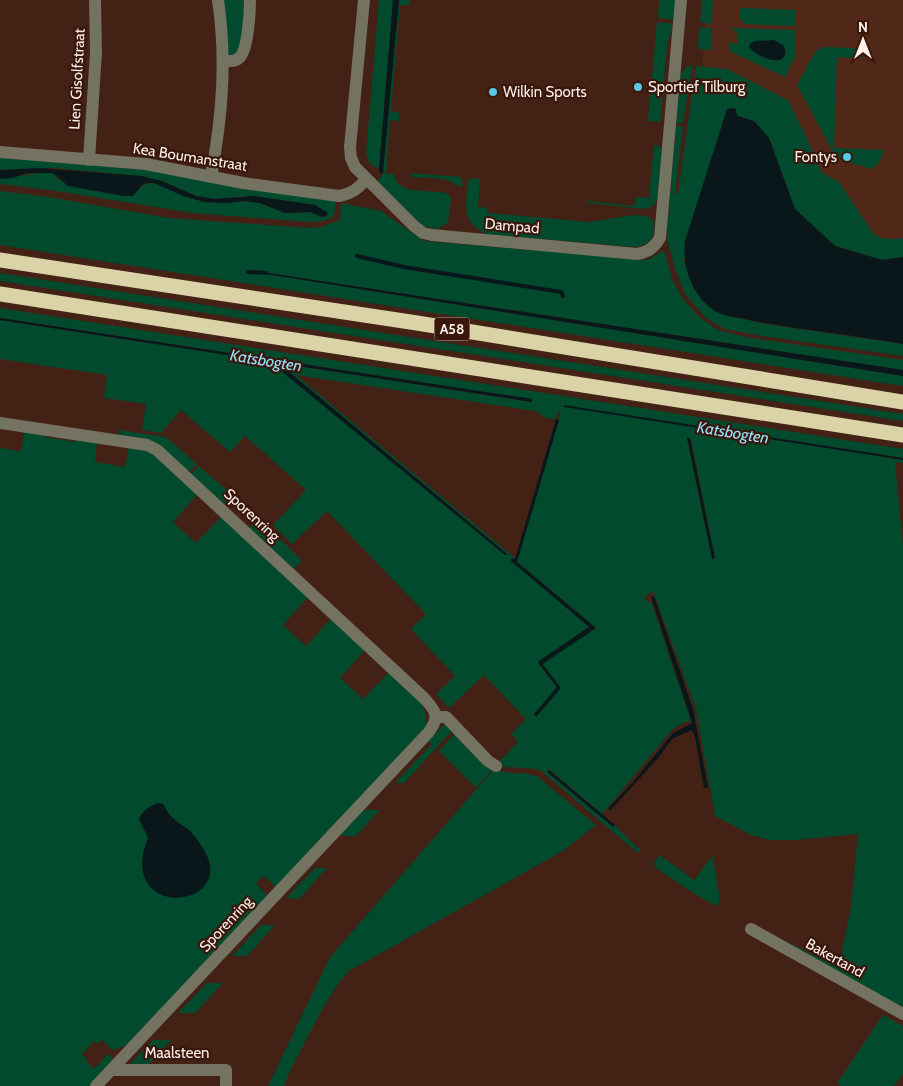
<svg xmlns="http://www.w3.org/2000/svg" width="903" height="1086" font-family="Cabin,sans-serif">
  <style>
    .built { fill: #512718 }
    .green { fill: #014a2e; fill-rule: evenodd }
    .water { fill: #09171b }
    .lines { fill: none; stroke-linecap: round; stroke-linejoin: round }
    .stream { stroke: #09171b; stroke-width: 4 }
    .street { stroke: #747260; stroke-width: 12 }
    .highway { stroke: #dad3a8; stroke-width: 15 }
    .poi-dot { fill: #5bc8e7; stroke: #39170b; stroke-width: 2 }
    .labels { text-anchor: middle; stroke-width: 4.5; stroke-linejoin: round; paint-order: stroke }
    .shield { fill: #39170b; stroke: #c2aea7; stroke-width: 1 }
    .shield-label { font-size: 14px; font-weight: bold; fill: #fdefea }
    .street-label { font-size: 15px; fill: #fdefea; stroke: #39170b }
    .poi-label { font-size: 15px; fill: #fdefea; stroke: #39170b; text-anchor: start }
    .water-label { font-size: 16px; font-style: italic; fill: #97e2fa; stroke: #39170b }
  </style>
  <rect width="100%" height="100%" fill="#442115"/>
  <path class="built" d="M 707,0 L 903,0 L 903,244 L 880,241 L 702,73 Z"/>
  <path class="green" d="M 223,0 L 246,0 L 246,16 L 237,55 L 230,55 L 228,52 Z
    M 379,0 L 393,0 L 379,169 L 370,164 L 366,153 Z
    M 399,0 L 410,0 L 410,5 L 400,5 L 391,111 L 400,113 L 399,121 L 390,120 L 386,172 L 383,172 Z
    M 659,0 L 675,0 L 674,20 L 658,18 Z
    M 702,0 L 713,0 L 712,24 L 700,22 Z
    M 741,8 L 796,10 L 795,26 L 743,24 L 743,20 L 739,20 L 740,9 Z
    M 657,22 L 673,24 L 667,46 L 660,122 L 648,121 Z
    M 699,27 L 712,28 L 711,50 L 698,49 Z
    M 730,28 L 795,30 L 795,57 L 785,77 L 729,51 L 730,41 L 738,46 L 738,33 Z
    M 823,47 L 855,48 L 861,52 L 862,58 L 837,57 L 834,148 L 884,150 C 881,158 879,166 871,169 L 844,161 L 834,154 L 797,85 L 815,52 Z
    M 692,65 L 683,123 L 676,123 L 681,73 L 686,67 Z
    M 696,66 L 727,69 L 788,100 L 804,132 L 822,173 L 836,180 L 841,185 L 874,234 C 883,240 893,240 903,238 L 903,257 L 882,260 L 835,246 L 795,209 L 769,138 L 754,121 L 737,116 L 735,108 L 727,109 L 684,261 L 692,284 L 702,299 L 716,311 L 725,315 L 765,324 L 903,344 L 903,356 L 762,336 L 725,329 L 706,318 L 685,294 L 675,269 L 667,239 L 667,232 L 676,126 L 683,127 L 675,193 L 678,194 Z
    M 654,145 L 658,145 L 662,150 L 657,200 L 653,206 L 646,209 L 587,203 L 587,201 L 635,206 L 636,197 L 649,198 Z
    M 0,156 L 169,172 L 336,201 L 334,216 L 325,221 L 309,222 L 193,213 L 50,190 L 0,184 L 0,179 C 18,177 35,172 53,173 L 59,180 L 124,196 L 133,196 C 140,188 142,183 154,183 L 204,202 L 226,203 L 244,201 L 260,203 L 285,213 L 310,212 L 322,217 L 326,216 L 328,213 L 315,205 L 254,196 L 215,199 L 196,196 L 162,181 L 141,176 L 53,168 L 0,170 Z
    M 384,173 L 394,174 C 397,197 432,188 448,194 L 451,199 L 448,222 L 438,229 L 422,226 L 377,181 Z
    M 409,173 L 461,177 L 462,179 L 462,187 C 455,186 453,182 447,180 C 436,177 424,178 413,177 L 410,175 Z
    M 471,178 L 480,179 L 478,207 L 487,208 L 487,213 L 589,222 L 634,215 L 646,216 L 653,220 C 657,234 651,246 635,247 L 486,234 C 459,221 467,203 468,180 Z
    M 0,191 L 49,197 L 169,218 L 310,228 L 321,227 L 340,220 L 341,203 L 381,211 L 424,241 L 648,260 L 664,250 L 672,279 L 683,299 L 699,317 L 718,330 L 745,337 L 903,360 L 903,370 L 262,272 L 261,273 L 903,376 L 903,386 L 0,245 Z
    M 0,273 L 903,414 L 903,421 L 0,281 Z
    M 0,308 L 903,449 L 903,458 L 564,406 L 903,460 L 903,463 L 895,462 L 903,545 L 903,1010 L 774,935 L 839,968 L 851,905 L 858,834 L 796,840 L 770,840 L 751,835 L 715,816 L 696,709 L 653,591 L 644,597 L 647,601 L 651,602 L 691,721 L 683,723 L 672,730 L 602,814 L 550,770 L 548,772 L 613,827 L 615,825 L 637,848 L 639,846 L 641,849 L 638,853 L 541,771 C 526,765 511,771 497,764 L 518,742 L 511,734 L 526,719 L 484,675 L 449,708 L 436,694 L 455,676 L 411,629 L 426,614 L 327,511 L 292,544 L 273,525 L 306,490 L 245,436 L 230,452 L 181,410 L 161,433 L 142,430 L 146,404 L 104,398 L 107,375 L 0,359 L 0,320 L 531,402 L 532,399 L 0,318 ZM 276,366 L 282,366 L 507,554 L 505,555 ZM 296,375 L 535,411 L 546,418 L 556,419 L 558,412 L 561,412 L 517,562 L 596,628 L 544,662 L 543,665 L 561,688 L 535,714 L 557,687 L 539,664 L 589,626 L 511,561 L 515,558 ZM 687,438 L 691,439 L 715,558 L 712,558 Z
    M 119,430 L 166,437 L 197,464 L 189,472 L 118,436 Z
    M 24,432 L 45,435 L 45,437 L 76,442 L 76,440 L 97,443 L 95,462 L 125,467 L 129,447 L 152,452 L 198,494 L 173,522 L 196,543 L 222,516 L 308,597 L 283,625 L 306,646 L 331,619 L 365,650 L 340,678 L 363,699 L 389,672 C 404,686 433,703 425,728 L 276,887 L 264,876 L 256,883 L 268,896 L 126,1046 L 112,1050 L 102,1040 L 98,1044 L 94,1041 L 82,1054 L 87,1060 L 86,1061 L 94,1069 L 108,1054 L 114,1059 L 89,1086 L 0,1086 L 0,448 L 21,451 ZM 167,810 L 170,816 L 190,831 L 145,844 Z
    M 199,466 L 232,495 L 224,504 L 191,474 Z
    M 258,517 L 302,561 L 294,569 L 249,528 Z
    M 446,722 L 453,730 L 404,783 L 395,783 L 432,744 L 428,741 Z
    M 456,732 L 492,770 L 476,788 L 439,751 Z
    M 494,769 L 509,773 L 523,773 L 537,776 L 596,825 L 563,851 L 349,971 C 326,996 305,1044 288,1075 L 284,1086 L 268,1086 L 330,957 Z
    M 363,810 L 380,810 L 356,836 L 343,836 L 341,834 Z
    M 660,855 L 694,880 L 712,856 L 713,857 L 720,901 L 716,906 L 688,890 L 655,867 L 654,863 Z
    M 315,868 L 327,868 L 299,899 L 286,898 Z
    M 261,925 L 275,925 L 247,956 L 232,956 Z
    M 207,983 L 223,983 L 195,1013 L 178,1013 Z
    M 883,1015 L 903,1026 L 903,1074 L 894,1086 L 841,1086 L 837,1083 Z
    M 153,1040 L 171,1040 L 148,1065 L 129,1065 Z"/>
  <path class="water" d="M 393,0 L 399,0 L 383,172 L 380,174 L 379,169 Z
    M 774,40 L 784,46 C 792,70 758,59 749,47 L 750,44 L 755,41 Z
    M 735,108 L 737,116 L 754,121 L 769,138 L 795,209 L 835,246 L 882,260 L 903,257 L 903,344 C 877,340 850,335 824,332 C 797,328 771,325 744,319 C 735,317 724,316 715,311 C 692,296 682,267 685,241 L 727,109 Z
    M 38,168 L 141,176 L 162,181 L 196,196 L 215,199 L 254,196 L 315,205 L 328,213 L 326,216 L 322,217 L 310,212 L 285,213 L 260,203 L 244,201 L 226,203 L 204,202 L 183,196 L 154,183 L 146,183 L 141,186 L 133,196 L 124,196 L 68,186 L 53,173 L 27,173 L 13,178 L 0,179 L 0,170 Z
    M 262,272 L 903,370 L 903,376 L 272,275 L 261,273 Z
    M 0,318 L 532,399 L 532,402 L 0,320 Z
    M 275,366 L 282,366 L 507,554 L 505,555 Z
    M 564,405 L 903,458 L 903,460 L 564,407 Z
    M 556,419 L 559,420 L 517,562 L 596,628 L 544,663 L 543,665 L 561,688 L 536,717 L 534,714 L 557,687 L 539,664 L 539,661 L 589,627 L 511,561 L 511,558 L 515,559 Z
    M 687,438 L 690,438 L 715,558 L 712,559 Z
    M 654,596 L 693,709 L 708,787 L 704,788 L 695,737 L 692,730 L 672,739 L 659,757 L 610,811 L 608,808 L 633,782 L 673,733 L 692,723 L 651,597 Z
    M 549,770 L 615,825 L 613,827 L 547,772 Z
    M 158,803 L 163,804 C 166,809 168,814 172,817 C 177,823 185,826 190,831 C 197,839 206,851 209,861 C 223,911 117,916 148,838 L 139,819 C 143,810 149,806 158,803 Z"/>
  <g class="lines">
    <path class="stream" d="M 357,256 L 404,267 L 561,292 L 563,296
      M 248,272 L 266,273"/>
    <path class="street" d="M 364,0 L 350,147 L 351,158 L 355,167 L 414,226 L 423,233 L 432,235 L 637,254 C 648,252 654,248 660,238 L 681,0
      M 223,61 C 228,61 235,62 239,58 C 248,51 250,12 250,0
      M 0,152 L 146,164 L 243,183 L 339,196 C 352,194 358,188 367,179
      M 89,160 L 96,52 L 95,0
      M 211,177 C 222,117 227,61 218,0
      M 0,423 L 147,445 L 157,450 L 424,698 C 437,712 440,717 428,733 L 96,1086
      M 437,717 L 446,717 L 488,761 L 496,766
      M 751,929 L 903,1014
      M 112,1070 L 226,1070 L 226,1086"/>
    <path class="highway" d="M 0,260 L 417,323 L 903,402
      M 0,294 L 903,435"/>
  </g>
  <g class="poi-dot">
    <circle cx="638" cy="87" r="5"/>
    <circle cx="493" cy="92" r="5"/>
    <circle cx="847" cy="157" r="5"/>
  </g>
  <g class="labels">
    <rect class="shield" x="434.5" y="317.5" width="35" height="23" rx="4"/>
    <g class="shield-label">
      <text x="452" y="334">A58</text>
    </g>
    <g class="street-label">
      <text transform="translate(77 79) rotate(-87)" y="5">Lien Gisolfstraat</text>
      <text transform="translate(190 157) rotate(9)" y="5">Kea Boumanstraat</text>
      <text transform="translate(512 226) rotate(5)" y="5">Dampad</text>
      <text transform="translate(252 515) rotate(43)" y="5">Sporenring</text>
      <text transform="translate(226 924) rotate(-47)" y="5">Sporenring</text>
      <text transform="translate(835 958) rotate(29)" y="5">Bakertand</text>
      <text x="177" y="1058">Maalsteen</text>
    </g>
    <g class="poi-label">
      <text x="648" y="92">Sportief Tilburg</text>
      <text x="503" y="97">Wilkin Sports</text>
      <text x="837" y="162" text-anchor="end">Fontys</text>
    </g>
    <g class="water-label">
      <text transform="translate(266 360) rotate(9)" y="6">Katsbogten</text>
      <text transform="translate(733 432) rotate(9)" y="6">Katsbogten</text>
    </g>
  </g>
  <g transform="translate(863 40)" stroke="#39170b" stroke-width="4" paint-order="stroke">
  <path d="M0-4L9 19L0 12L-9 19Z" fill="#fdefea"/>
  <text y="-8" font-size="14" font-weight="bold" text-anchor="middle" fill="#fdefea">N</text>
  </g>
</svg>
